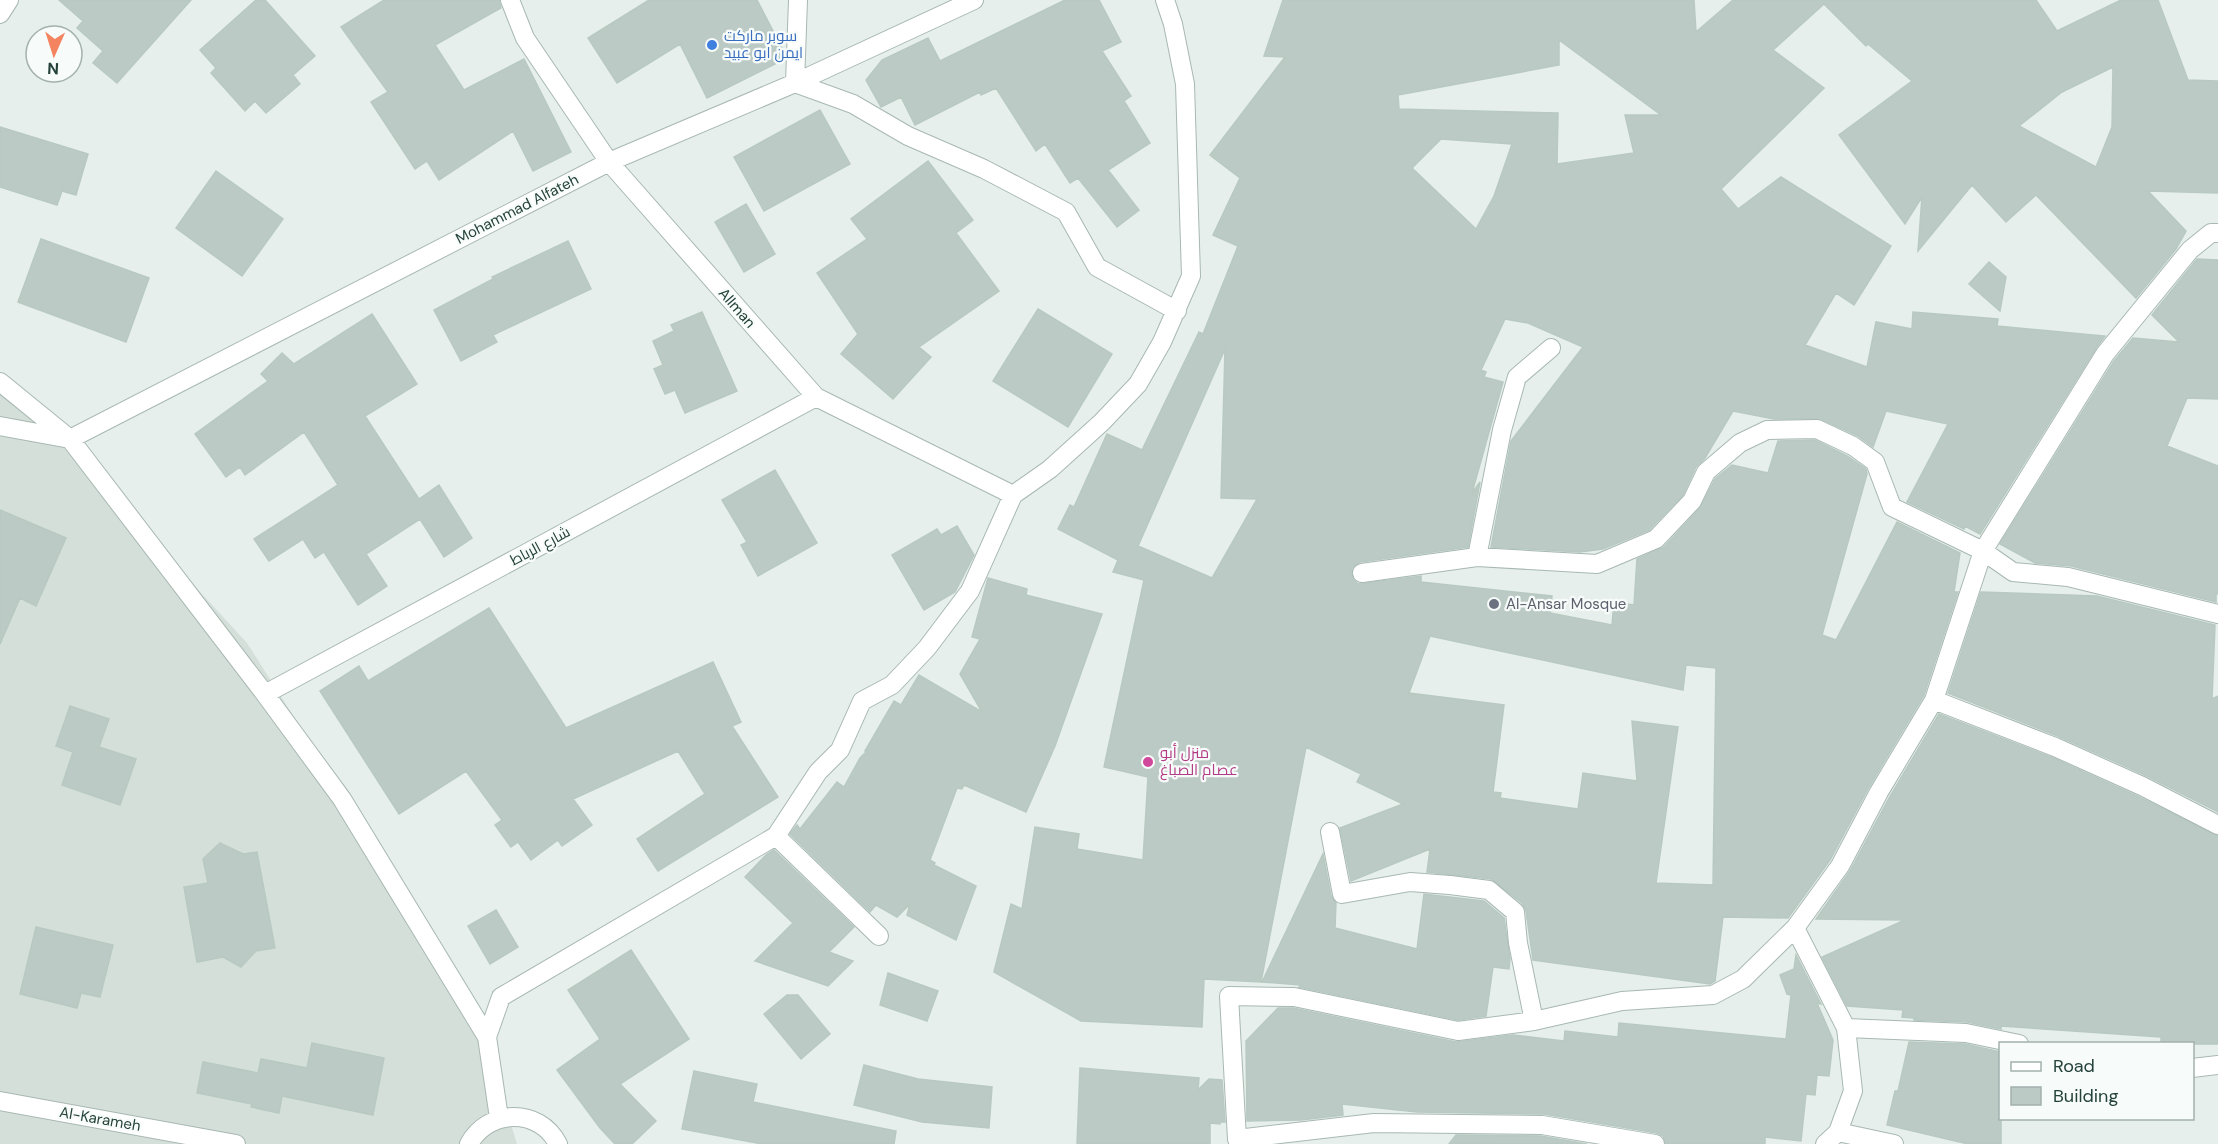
<svg xmlns="http://www.w3.org/2000/svg" width="2218" height="1144" font-family="'DM Sans',Cairo,sans-serif">
  <style>
    .built { fill: #d4dfda }
    .building { fill: #bbcac4; stroke: #b8c9c2; stroke-width: 1.5; fill-rule: evenodd }
    .lines { fill: none; stroke-linecap: round; stroke-linejoin: round }
    .street-casing { stroke: #a8b8b2; stroke-width: 20 }
    .street { stroke: #fff; stroke-width: 18 }
    .shop-dot { fill: #3f7fe0; stroke: #f7fbf9; stroke-width: 2 }
    .worship-dot { fill: #6b7280; stroke: #f7fbf9; stroke-width: 2 }
    .hotel-dot { fill: #d1479c; stroke: #f7fbf9; stroke-width: 2 }
    .labels { text-anchor: middle; stroke-width: 4.5; stroke-linejoin: round; paint-order: stroke }
    .shop-label { font-size: 15px; fill: #366cbe; stroke: #f7fbf9; text-anchor: start }
    .street-label { font-size: 15px; fill: #24423a; stroke: #f7fbf9 }
    .worship-label { font-size: 15px; fill: #5b616d; stroke: #f7fbf9; text-anchor: start }
    .hotel-label { font-size: 15px; fill: #b23c85; stroke: #f7fbf9; text-anchor: start }
  </style>
  <rect width="100%" height="100%" fill="#e6efeb"/>
  <path class="built" d="M 0,374 L 247,643 L 472,998 L 517,1144 L 0,1144 Z"/>
  <path class="building" d="M 59,0 L 191,0 L 117,83 L 93,63 L 103,51 L 77,28 L 83,21 Z
    M 256,0 L 265,0 L 315,56 L 293,75 L 300,84 L 266,113 L 255,101 L 245,111 L 211,73 L 216,68 L 200,50 Z
    M 384,0 L 499,0 L 501,8 L 435,45 L 464,90 L 524,59 L 571,152 L 533,171 L 513,131 L 439,180 L 427,161 L 415,169 L 371,102 L 388,92 L 341,27 Z
    M 649,0 L 757,0 L 785,54 L 785,59 L 707,98 L 680,44 L 617,83 L 588,38 Z
    M 1065,0 L 1099,0 L 1121,42 L 1102,51 L 1131,96 L 1124,101 L 1150,143 L 1108,170 L 1139,210 L 1117,227 L 1078,178 L 1070,183 L 1045,144 L 1036,151 L 996,88 L 981,95 L 980,92 L 915,125 L 901,97 L 881,107 L 866,80 L 882,60 L 928,38 L 940,61 Z
    M 1283,0 L 1694,0 L 1696,32 L 1733,0 L 2036,0 L 2057,31 L 2121,0 L 2158,0 L 2188,80 L 2218,81 L 2218,193 L 2148,191 L 2186,231 L 2176,249 L 2136,298 L 2036,195 L 2006,222 L 1972,185 L 1918,251 L 1922,197 L 1905,224 L 1839,135 L 1912,81 L 1868,44 L 1866,46 L 1824,4 L 1773,50 L 1824,88 L 1721,189 L 1738,209 L 1781,177 L 1891,246 L 1854,305 L 1836,293 L 1805,345 L 1867,367 L 1876,322 L 1912,329 L 1913,312 L 1998,319 L 1997,326 L 2105,336 L 2096,348 L 1980,534 L 1965,526 L 1964,529 L 1907,502 L 1948,424 L 1886,411 L 1873,447 L 1858,436 L 1821,419 L 1774,419 L 1733,411 L 1705,458 L 1696,467 L 1683,495 L 1649,530 L 1603,549 L 1580,552 L 1491,547 L 1511,441 L 1583,347 L 1528,323 L 1505,319 L 1481,370 L 1486,372 L 1484,377 L 1503,382 L 1472,493 L 1480,482 L 1468,547 L 1360,562 L 1352,568 L 1353,579 L 1358,584 L 1421,576 L 1421,582 L 1552,596 L 1550,613 L 1612,625 L 1614,602 L 1634,605 L 1637,559 L 1664,547 L 1700,508 L 1715,479 L 1732,465 L 1768,473 L 1778,441 L 1815,440 L 1847,456 L 1866,469 L 1867,474 L 1822,635 L 1836,640 L 1897,522 L 1960,553 L 1954,592 L 1958,592 L 1924,695 L 1869,787 L 1830,860 L 1788,918 L 1723,917 L 1715,981 L 1710,984 L 1533,960 L 1526,911 L 1522,903 L 1491,879 L 1427,872 L 1430,849 L 1351,881 L 1340,828 L 1403,804 L 1357,782 L 1361,774 L 1306,747 L 1261,982 L 1204,979 L 1202,1027 L 1081,1021 L 994,972 L 1011,904 L 1022,909 L 1035,827 L 1079,834 L 1077,849 L 1143,860 L 1148,777 L 1104,767 L 1144,580 L 1113,572 L 1118,560 L 1058,529 L 1070,505 L 1074,507 L 1107,434 L 1142,450 L 1199,332 L 1203,334 L 1238,246 L 1213,235 L 1240,178 L 1210,155 L 1285,57 L 1264,56 ZM 1559,40 L 1661,115 L 1625,115 L 1634,153 L 1557,164 L 1558,113 L 1399,109 L 1398,95 L 1559,65 ZM 2113,67 L 2112,127 L 2096,167 L 2019,126 L 2062,92 ZM 1441,139 L 1512,144 L 1494,196 L 1476,229 L 1412,168 ZM 1225,349 L 1221,498 L 1257,499 L 1212,578 L 1138,546 ZM 1430,636 L 1683,690 L 1686,665 L 1716,668 L 1713,885 L 1656,883 L 1678,727 L 1632,721 L 1637,781 L 1583,773 L 1578,809 L 1500,798 L 1501,793 L 1493,792 L 1504,705 L 1409,693 Z
    M 820,110 L 850,164 L 764,211 L 734,157 Z
    M 0,127 L 88,154 L 76,195 L 62,191 L 57,205 L 0,187 Z
    M 928,161 L 973,220 L 956,233 L 999,291 L 919,347 L 931,357 L 893,399 L 841,354 L 858,334 L 817,273 L 867,239 L 851,219 Z
    M 216,171 L 283,219 L 242,276 L 176,228 Z
    M 746,204 L 775,254 L 744,272 L 715,222 Z
    M 41,239 L 149,278 L 126,342 L 18,302 Z
    M 568,241 L 591,289 L 493,335 L 497,342 L 461,361 L 434,310 L 493,279 L 492,277 Z
    M 2197,259 L 2218,260 L 2218,399 L 2187,398 L 2167,446 L 2218,466 L 2218,594 L 2216,593 L 2216,602 L 2071,566 L 2035,563 L 2000,544 L 2114,361 L 2133,338 L 2179,342 L 2152,315 Z
    M 1989,262 L 2006,277 L 2000,311 L 1969,284 Z
    M 1038,309 L 1112,354 L 1068,427 L 993,381 Z
    M 702,312 L 737,391 L 685,413 L 675,390 L 665,394 L 654,369 L 663,365 L 653,341 L 674,331 L 671,325 Z
    M 372,314 L 417,384 L 365,416 L 419,499 L 439,485 L 472,538 L 444,557 L 420,519 L 366,554 L 387,586 L 358,605 L 324,552 L 315,558 L 303,539 L 269,561 L 254,539 L 338,485 L 304,432 L 245,475 L 240,467 L 226,477 L 195,434 L 268,381 L 261,374 L 282,353 L 294,364 Z
    M 775,470 L 817,543 L 758,576 L 741,545 L 747,542 L 722,500 Z
    M 0,510 L 66,538 L 36,606 L 20,598 L 0,644 Z
    M 957,526 L 974,555 L 955,592 L 924,610 L 892,555 L 937,529 L 941,535 Z
    M 988,578 L 1027,589 L 1026,595 L 1102,614 L 1055,746 L 1026,812 L 964,785 L 962,789 L 957,788 L 930,860 L 935,863 L 934,865 L 976,886 L 956,940 L 907,915 L 910,904 L 897,917 L 876,905 L 870,912 L 790,834 L 797,825 L 800,829 L 837,782 L 844,787 L 860,758 L 866,752 L 865,751 L 894,701 L 901,705 L 919,675 L 982,712 L 960,674 L 980,639 L 972,637 Z
    M 1981,592 L 2097,596 L 2215,625 L 2212,699 L 2218,696 L 2218,812 L 2147,776 L 2060,737 L 1948,693 Z
    M 489,608 L 566,728 L 713,662 L 741,722 L 732,726 L 778,797 L 658,871 L 637,839 L 705,794 L 678,751 L 573,799 L 592,825 L 562,846 L 558,840 L 531,860 L 518,842 L 511,847 L 495,825 L 502,820 L 466,771 L 399,814 L 320,691 L 359,666 L 368,681 Z
    M 70,706 L 109,719 L 99,747 L 136,759 L 120,805 L 62,785 L 73,752 L 56,746 Z
    M 1939,714 L 2051,757 L 2137,796 L 2218,836 L 2218,1044 L 2161,1044 L 2161,1037 L 2001,1026 L 2001,1029 L 1967,1022 L 1914,1020 L 1914,1018 L 1902,1017 L 1903,1010 L 1847,1006 L 1822,957 L 1905,920 L 1816,919 L 1850,871 L 1889,798 Z
    M 220,843 L 243,854 L 257,852 L 275,948 L 256,951 L 241,967 L 223,957 L 197,962 L 184,887 L 208,883 L 203,859 Z
    M 774,850 L 854,927 L 829,952 L 853,961 L 828,986 L 755,961 L 793,923 L 745,877 L 766,855 Z
    M 1323,854 L 1331,896 L 1336,903 L 1335,928 L 1417,949 L 1424,894 L 1484,901 L 1504,918 L 1510,959 L 1509,969 L 1493,967 L 1486,1016 L 1458,1020 L 1299,987 L 1301,985 L 1262,982 Z
    M 496,910 L 518,947 L 490,964 L 468,926 Z
    M 36,927 L 113,945 L 100,997 L 81,993 L 77,1008 L 20,994 Z
    M 631,950 L 689,1039 L 620,1084 L 656,1121 L 632,1144 L 615,1144 L 600,1128 L 557,1070 L 600,1039 L 568,990 Z
    M 1796,955 L 1821,1004 L 1817,1003 L 1833,1040 L 1829,1076 L 1817,1075 L 1815,1095 L 1806,1094 L 1801,1141 L 1765,1137 L 1765,1144 L 1666,1144 L 1663,1136 L 1657,1133 L 1544,1114 L 1417,1112 L 1342,1104 L 1343,1115 L 1301,1120 L 1247,1121 L 1246,1041 L 1278,1008 L 1293,1008 L 1456,1042 L 1513,1035 L 1564,1041 L 1565,1031 L 1618,1037 L 1619,1023 L 1786,1039 L 1791,995 L 1787,994 L 1780,975 L 1794,969 Z
    M 888,973 L 938,991 L 927,1021 L 880,1005 Z
    M 787,995 L 798,995 L 830,1034 L 801,1059 L 764,1014 Z
    M 1909,1042 L 1965,1044 L 2001,1052 L 2001,1144 L 1968,1144 L 1887,1125 L 1895,1091 L 1898,1091 Z
    M 312,1043 L 384,1058 L 373,1115 L 282,1096 L 279,1113 L 251,1107 L 252,1104 L 197,1093 L 203,1062 L 258,1073 L 261,1059 L 307,1068 Z
    M 864,1065 L 918,1079 L 992,1087 L 989,1128 L 922,1122 L 854,1105 Z
    M 1080,1068 L 1199,1078 L 1198,1090 L 1209,1079 L 1222,1080 L 1225,1122 L 1220,1122 L 1220,1124 L 1210,1123 L 1210,1144 L 1077,1144 Z
    M 694,1071 L 757,1084 L 753,1102 L 896,1131 L 894,1144 L 762,1144 L 682,1129 Z
    M 1456,1135 L 1541,1136 L 1587,1144 L 1449,1144 Z"/>
  <g class="lines">
    <defs>
      <path id="street" d="M 510,0 L 525,38 L 609,162 L 816,397 L 1013,495 L 1050,469 L 1102,422 L 1138,384 L 1162,342 L 1191,276 L 1185,84 L 1173,24 L 1165,0
        M 798,0 L 795,83 L 853,104 L 908,136 L 984,169 L 1066,212 L 1097,267 L 1177,311
        M 0,14 L 9,0
        M 0,382 L 70,439 L 265,694 L 342,799 L 487,1037 L 499,1118
        M 0,426 L 70,439 L 609,162 L 795,83 L 974,0
        M 1477,557 L 1502,430 L 1517,377 L 1551,348
        M 1362,573 L 1477,557 L 1597,564 L 1656,539 L 1692,501 L 1706,472 L 1740,443 L 1767,430 L 1817,429 L 1853,446 L 1875,462 L 1892,507 L 1983,551 L 2013,572 L 2068,577 L 2218,614
        M 265,694 L 816,397
        M 1934,700 L 2055,747 L 2142,786 L 2218,825
        M 1330,832 L 1342,894 L 1410,882 L 1450,885 L 1489,890 L 1515,912 L 1518,943 L 1534,1021
        M 776,836 L 879,936
        M 1795,928 L 1840,866 L 1879,792 L 1934,700 L 1983,551 L 2105,354 L 2190,250 L 2211,233 L 2218,233
        M 487,1037 L 501,997 L 776,836 L 818,772 L 840,750 L 862,701 L 892,685 L 927,648 L 970,591 L 1013,495
        M 2192,1068 L 2218,1065
        M 0,1101 L 236,1144
        M 1838,1132 L 1894,1144
        M 1237,1139 L 1374,1123 L 1542,1125 L 1655,1144
        M 469,1144 C 488,1109 539,1107 558,1144
        M 1239,1144 L 1237,1139 L 1229,996 L 1294,997 L 1458,1031 L 1534,1021 L 1622,1001 L 1713,995 L 1743,979 L 1795,928 L 1846,1028 L 1966,1033 L 2019,1044
        M 1825,1144 L 1838,1132 L 1853,1091 L 1846,1028"/>
    </defs>
    <use href="#street" class="street-casing"/>
    <use href="#street" class="street"/>
  </g>
  <circle class="shop-dot" cx="712" cy="45" r="6"/>
  <circle class="worship-dot" cx="1494" cy="604" r="6"/>
  <circle class="hotel-dot" cx="1148" cy="762" r="6"/>
  <g class="labels">
    <g class="shop-label">
      <text x="724" y="41">سوبر ماركت<tspan x="724" dy="17">ايمن ابو عبيد</tspan></text>
    </g>
    <g class="street-label">
      <text transform="translate(517 209) rotate(-27)" y="5">Mohammad Alfateh</text>
      <text transform="translate(737 308) rotate(49)" y="5">AlIman</text>
      <text transform="translate(540 546) rotate(-28)" y="5">شارع الرباط</text>
      <text transform="translate(100 1119) rotate(10)" y="5">Al-Karameh</text>
    </g>
    <g class="worship-label">
      <text x="1506" y="609">Al-Ansar Mosque</text>
    </g>
    <g class="hotel-label">
      <text x="1160" y="758">منزل أبو<tspan x="1160" dy="17">عصام الصباغ</tspan></text>
    </g>
  </g>
  <rect x="1999" y="1042" width="195" height="78" fill="#f7fbf9" stroke="#a3b1ad" stroke-width="1.5"/>
  <rect x="2011" y="1062" width="30" height="9" fill="#ffffff" stroke="#a3b1ad" stroke-width="1.5"/>
  <text x="2053" y="1072" font-size="18" fill="#24423a">Road</text>
  <rect x="2011" y="1087" width="30" height="18" fill="#bbcac4" stroke="#a3b1ad" stroke-width="1.5"/>
  <text x="2053" y="1102" font-size="18" fill="#24423a">Building</text>
  <g transform="translate(54 54) rotate(183)"><circle r="28" fill="#f7fbf9" stroke="#a3b1ad" stroke-width="1.5"/>
  <path d="M0-4.5L10 22L0 15L-10 22Z" fill="#f4845f"/>
  <text y="-9" font-size="16" font-weight="bold" text-anchor="middle" fill="#24423a">N</text>
  </g>
</svg>
